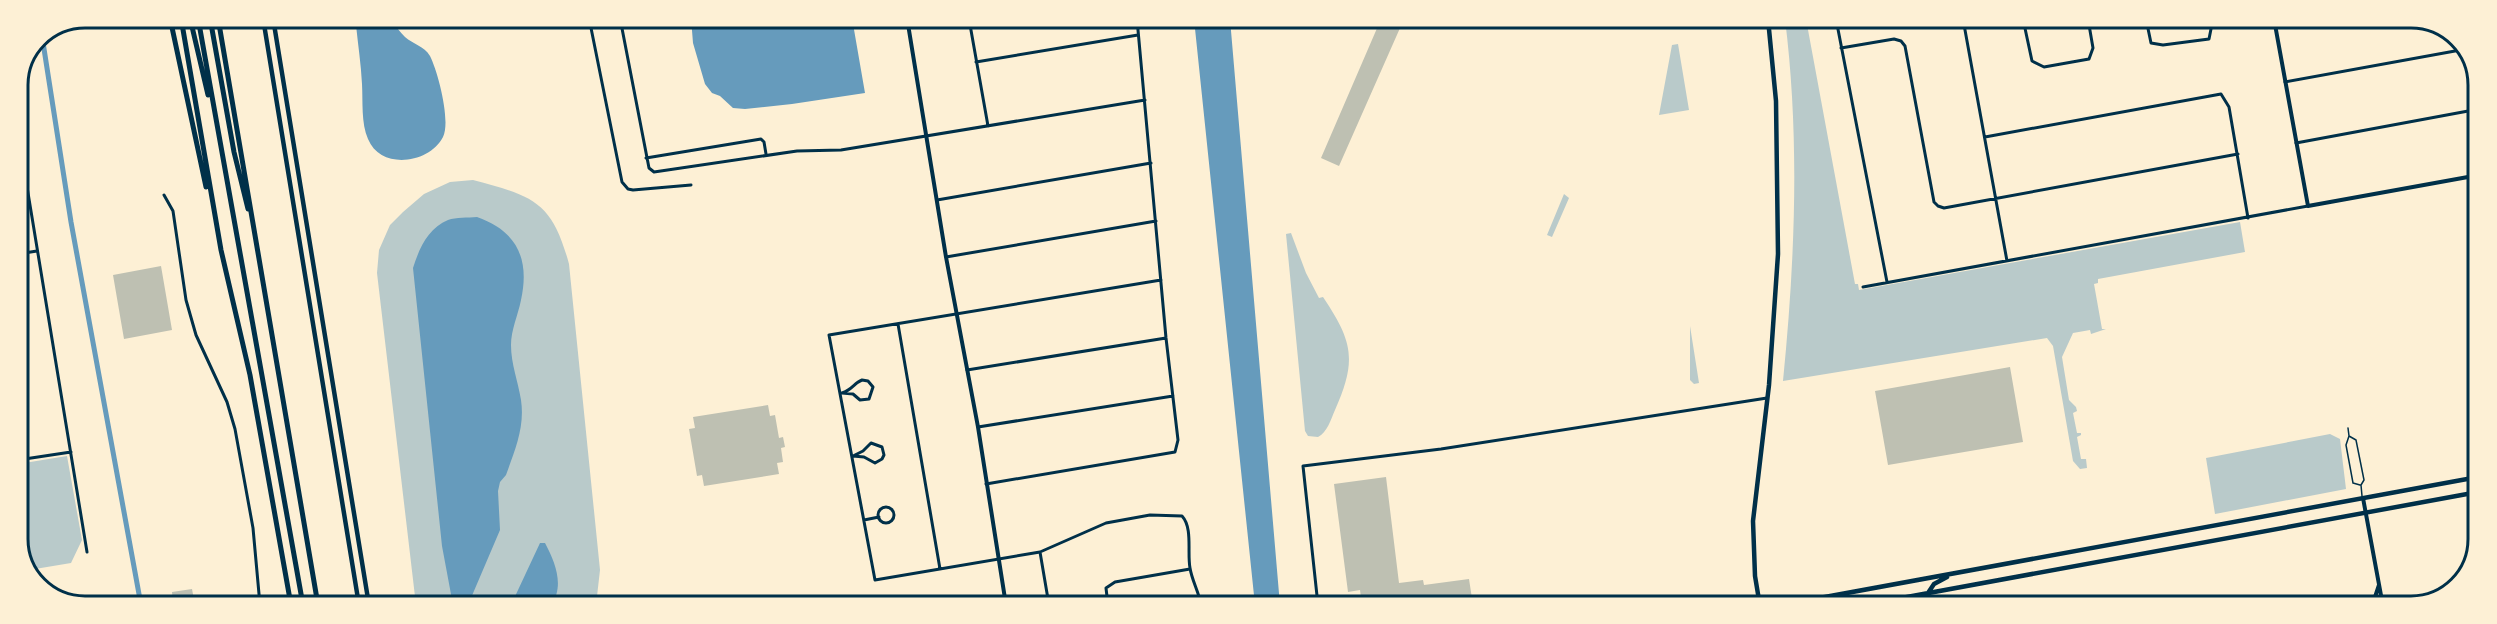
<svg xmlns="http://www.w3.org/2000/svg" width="2497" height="624" font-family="Manrope,sans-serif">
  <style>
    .green { fill: #b9caca }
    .water { fill: #669bbc }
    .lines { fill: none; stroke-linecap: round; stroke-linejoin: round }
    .canal { stroke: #669bbc; stroke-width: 5 }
    .building { fill: #bec0b2 }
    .service { stroke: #003049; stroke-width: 1.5 }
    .minor { stroke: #003049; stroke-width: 3 }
    .tertiary { stroke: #003049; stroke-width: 4 }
    .primary { stroke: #003049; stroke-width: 4.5 }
    .motorway { stroke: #003049; stroke-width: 5 }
    .rim { fill: none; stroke: #003049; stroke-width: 3 }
  </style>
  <rect width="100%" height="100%" fill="#fdf0d5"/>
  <path class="green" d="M 1785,19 L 1806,19 L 1855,284 L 1858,284 L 1859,290 L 2240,222 L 2245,252 L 2098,279 L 2098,283 L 2094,284 L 2102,329 L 2106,329 L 2091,334 L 2090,330 L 2073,333 L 2062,357 L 2069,400 L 2076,407 L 2077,411 L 2073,413 L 2077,433 L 2081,433 L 2081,435 L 2077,437 L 2081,459 L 2086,459 L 2087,468 L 2080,469 L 2073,461 L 2053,346 L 2047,338 L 1783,381 C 1795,260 1800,139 1785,19 Z
    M 1678,44 L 1689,110 L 1659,115 L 1672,45 Z
    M 473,180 C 533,196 552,201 569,264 L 600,570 L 596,605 L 416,605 L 377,273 L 379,250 L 390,225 L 403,212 L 424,194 L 450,182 Z
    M 1564,194 L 1569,198 L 1552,237 L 1547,235 Z
    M 1291,233 L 1306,273 L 1319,298 L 1323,297 C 1353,342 1357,360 1335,410 C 1331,419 1327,433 1318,437 L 1308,436 L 1305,431 L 1286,234 Z
    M 1690,326 L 1699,383 L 1694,384 L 1690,380 Z
    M 2330,434 L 2340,439 L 2346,489 L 2215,514 L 2206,458 Z
    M 67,456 L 82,540 L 71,563 L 29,570 L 19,547 L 18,464 Z"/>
  <path class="water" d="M 361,18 L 390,20 C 395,25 400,32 405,37 C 413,44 424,46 430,56 C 438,72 451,121 443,137 C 430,163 381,171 368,139 C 361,123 363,102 362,84 C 361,64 358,45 356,25 Z
    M 691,18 L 852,18 L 865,93 L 792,104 L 745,109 L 733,108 L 720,96 L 712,93 L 705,84 L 693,43 Z
    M 1194,19 L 1230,19 L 1280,605 L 1255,605 Z
    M 477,217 C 517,231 530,259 521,300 C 518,315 511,330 511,345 C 511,364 518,381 521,400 C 525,427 515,450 506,475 L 500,482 L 498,491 L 500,530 L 468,605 L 453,605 L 442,546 L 413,268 C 419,249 428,228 448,220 C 456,217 468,218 477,217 Z
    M 540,543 L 545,543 C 555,562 565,586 551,605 L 511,605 Z"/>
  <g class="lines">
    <path class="canal" d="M 42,36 L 71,222 L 141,605"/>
  </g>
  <path class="building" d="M 1381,19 L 1404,19 L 1339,166 L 1321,158 Z
    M 161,266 L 172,330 L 124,339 L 113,275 Z
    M 2010,367 L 2023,442 L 1888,465 L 1875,391 Z
    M 768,405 L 770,416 L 775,415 L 779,438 L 783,437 L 785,447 L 781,448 L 783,462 L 777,463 L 779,474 L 704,486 L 702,475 L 697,476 L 689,429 L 695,428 L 693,417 Z
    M 1386,477 L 1399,583 L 1423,580 L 1424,585 L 1469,579 L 1473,605 L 1362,605 L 1360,590 L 1348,592 L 1334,484 Z
    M 192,589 L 195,605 L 167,605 L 173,602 L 172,592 Z"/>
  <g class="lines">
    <path class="service" d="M 2348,428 L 2349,436 L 2346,445 L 2353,483 L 2360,485
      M 2349,436 L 2356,440 L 2364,480 L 2361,485 L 2362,496"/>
    <path class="minor" d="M 589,18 L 622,182 L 628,189 L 633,190 L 691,185
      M 620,18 L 649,168 L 654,172 L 797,151 L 841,150 L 1145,100
      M 969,19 L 988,126
      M 1836,19 L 1887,282
      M 1963,19 L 2007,261
      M 2023,19 L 2032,61 L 2044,67 L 2089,59 L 2093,48 L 2088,19
      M 2146,19 L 2151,43 L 2163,45 L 2209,39 L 2213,19
      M 1841,48 L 1894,39 L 1901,41 L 1905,46 L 1934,202 L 1938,206 L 1944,208 L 2238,154
      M 976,62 L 1138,35
      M 2285,82 L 2466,49
      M 18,132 L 87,552
      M 1985,137 L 2221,94 L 2229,107 L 2248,218
      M 2296,143 L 2479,109
      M 646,158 L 761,139 L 764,142 L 766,154
      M 164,195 L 173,211 L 186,300 L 196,335 L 227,402 L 235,429 L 253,528 L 260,605
      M 937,200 L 1151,163
      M 18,254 L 37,251
      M 946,257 L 1156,221
      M 1161,280 L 829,335 L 875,580 L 1040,552 L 1106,523 L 1150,515 L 1182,516 C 1193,528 1187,552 1190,568 C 1192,581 1199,592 1201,605
      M 1863,287 L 2308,206
      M 898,324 L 940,569
      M 967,370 L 1166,338
      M 862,380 L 868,381 L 873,387 L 869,399 L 860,400 L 853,394 L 842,393 C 852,390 854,383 862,380 Z
      M 978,427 L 1173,396
      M 871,443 L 882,447 L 884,455 L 882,459 L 875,463 L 864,457 L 853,456 L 863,451 Z
      M 18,460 L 71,452
      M 986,484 L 1175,452 L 1178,440 L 1166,338 L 1137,19
      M878 515a8 8 0 1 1 16 0a8 8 0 1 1-16 0Z
      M 864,520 L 879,517
      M 1040,552 L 1049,605
      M 1108,605 L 1106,588 L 1115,582 L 1190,569
      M 1318,605 L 1303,466 L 1441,449 L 1767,398"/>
    <path class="tertiary" d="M 907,18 L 946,257 L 978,427 L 1006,605
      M 2274,19 L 2308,206 L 2479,175
      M 2363,498 L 2383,606
      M 2368,606 L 2375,597 L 2379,585"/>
    <path class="primary" d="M 263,18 L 359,605
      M 273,18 L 369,605
      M 1928,593 L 1934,584 L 1947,577
      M 1760,606 L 1755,576 L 1753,521 L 1769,385 L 1778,254 L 1776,101 L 1768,19
      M 1776,606 L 2478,477
      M 1858,606 L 2478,492"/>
    <path class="motorway" d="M 170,18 L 206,187
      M 181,18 L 221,250 L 250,375 L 291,605
      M 190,18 L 208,95
      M 198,18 L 303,605
      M 210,18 L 234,152 L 248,209
      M 218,18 L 318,605"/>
  </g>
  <path d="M0 0H2497V624H0ZM85 28H2411A57 57 0 0 1 2468 85V539A57 57 0 0 1 2411 596H85A57 57 0 0 1 28 539V85A57 57 0 0 1 85 28Z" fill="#fdf0d5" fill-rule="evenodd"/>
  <path class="rim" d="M85 28H2411A57 57 0 0 1 2468 85V539A57 57 0 0 1 2411 596H85A57 57 0 0 1 28 539V85A57 57 0 0 1 85 28Z"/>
</svg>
